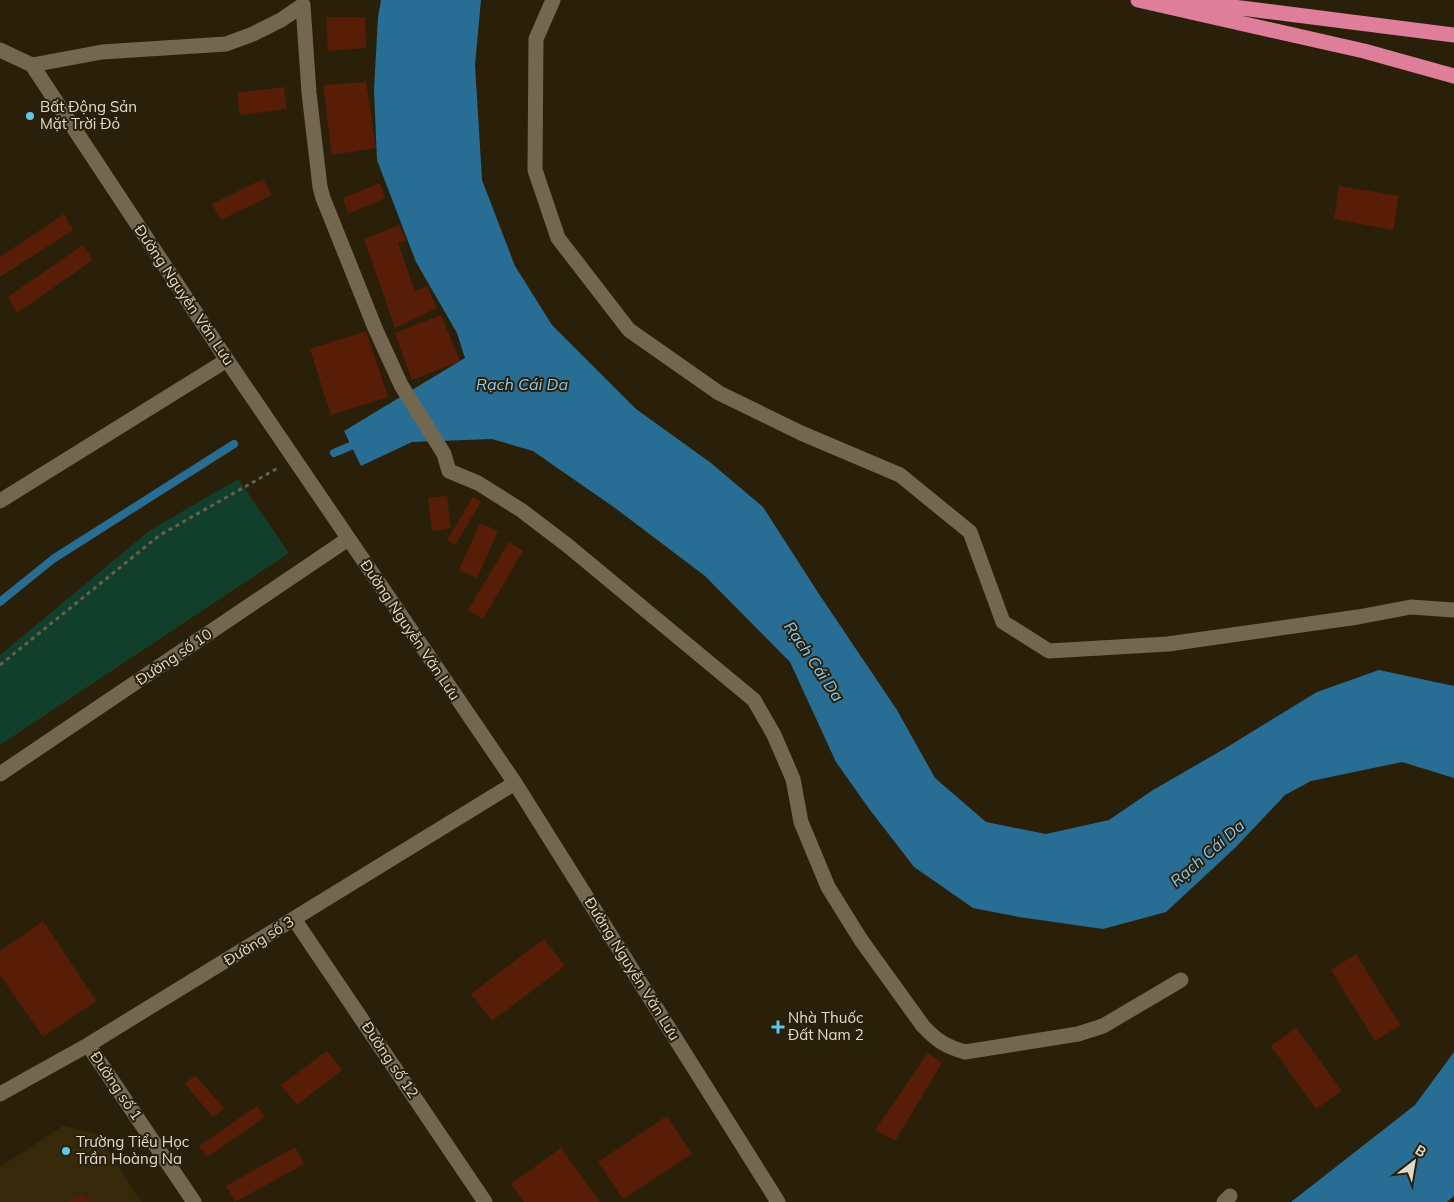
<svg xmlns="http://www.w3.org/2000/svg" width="1454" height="1202" font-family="Mulish,sans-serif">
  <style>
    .built { fill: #36290a }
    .green { fill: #123f2c }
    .water { fill: #286d94 }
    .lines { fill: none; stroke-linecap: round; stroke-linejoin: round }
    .stream { stroke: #286d94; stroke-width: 8 }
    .building { fill: #581d07 }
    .path { stroke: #69604c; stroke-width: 3; stroke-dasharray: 4 4; stroke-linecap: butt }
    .minor { stroke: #73684f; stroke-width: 15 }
    .highway { stroke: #de7e9a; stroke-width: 15 }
    .poi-dot { fill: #5cc7e8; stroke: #2a2009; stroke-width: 2 }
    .labels { text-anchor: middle; stroke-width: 4; stroke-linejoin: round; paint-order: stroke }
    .poi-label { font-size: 15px; fill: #e0dacc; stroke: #2a2009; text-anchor: start }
    .street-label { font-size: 15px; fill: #e0dacc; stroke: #2a2009 }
    .water-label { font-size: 16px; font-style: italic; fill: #8ac9f2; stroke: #2a2009 }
  </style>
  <rect width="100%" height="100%" fill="#2a2009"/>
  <path class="built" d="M 63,1126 L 97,1134 L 141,1202 L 0,1202 L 0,1167 Z"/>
  <path class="green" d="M 238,479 L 289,553 L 0,745 L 0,655 L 149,531 Z"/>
  <path class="water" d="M 381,0 L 481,0 L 475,65 L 482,180 L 515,266 L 552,325 L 636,409 L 711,463 L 763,507 L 819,594 L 897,710 L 935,778 L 986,822 L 1046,834 L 1109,820 L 1153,790 L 1224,749 L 1317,692 L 1379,670 L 1454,686 L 1454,778 L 1402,762 L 1311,781 L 1285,795 L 1236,847 L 1166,912 L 1103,929 L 1019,917 L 973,908 L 914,867 L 870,810 L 836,762 L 790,662 L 705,576 L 615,508 L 533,451 L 492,439 L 412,442 L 361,466 L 344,431 L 465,358 L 457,333 L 416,262 L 377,160 L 374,90 L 378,17 Z
    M 1454,1052 L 1454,1196 L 1447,1202 L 1291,1202 L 1415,1105 Z"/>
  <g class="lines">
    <path class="stream" d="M 334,453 L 360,442
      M 0,602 L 53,559 L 234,444"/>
  </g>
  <path class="building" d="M 326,17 L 365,17 L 366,48 L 328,51 Z
    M 366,82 L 376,148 L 332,155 L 323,85 Z
    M 284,87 L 287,109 L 240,115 L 237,93 Z
    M 263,179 L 272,195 L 221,220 L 212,204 Z
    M 380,183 L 385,198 L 348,214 L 343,198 Z
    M 1339,186 L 1399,196 L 1393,230 L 1334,219 Z
    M 64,214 L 73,230 L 0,277 L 0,257 Z
    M 399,225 L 406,240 L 398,243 L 415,291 L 427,286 L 437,308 L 395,328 L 364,239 Z
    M 83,245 L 93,260 L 17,313 L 8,297 Z
    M 441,315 L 460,361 L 412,380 L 395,333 Z
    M 366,331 L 388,397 L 331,415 L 310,349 Z
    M 447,496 L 451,528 L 432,531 L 428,498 Z
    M 473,497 L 481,502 L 455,545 L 447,540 Z
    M 480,523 L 498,531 L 477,578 L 459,570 Z
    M 509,542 L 523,551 L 483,619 L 468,610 Z
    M 43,921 L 96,1001 L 43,1037 L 0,975 L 0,951 Z
    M 544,939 L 565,966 L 492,1021 L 471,994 Z
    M 1356,954 L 1400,1025 L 1375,1041 L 1331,970 Z
    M 1296,1028 L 1342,1091 L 1316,1109 L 1271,1046 Z
    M 327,1051 L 342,1070 L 297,1105 L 281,1085 Z
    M 928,1053 L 942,1063 L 895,1141 L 875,1130 Z
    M 195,1075 L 224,1108 L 213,1117 L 185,1084 Z
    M 257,1106 L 265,1117 L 207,1157 L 199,1146 Z
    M 667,1116 L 692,1154 L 623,1199 L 598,1162 Z
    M 295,1147 L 304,1164 L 235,1202 L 226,1186 Z
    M 561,1148 L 600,1202 L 524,1202 L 511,1184 Z
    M 83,1193 L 89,1202 L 69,1202 Z"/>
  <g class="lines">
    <path class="path" d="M 0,665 L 160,535 L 278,468"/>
    <path class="minor" d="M 553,0 L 536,39 L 535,170 L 558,238 L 629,330 L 719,393 L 801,433 L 900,475 L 970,532 L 1003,622 L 1049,651 L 1168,644 L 1358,617 L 1411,607 L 1454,610
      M 0,50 L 32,65 L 102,52 L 226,44 L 253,34 L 281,20 L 303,5 L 309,93 L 320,187 L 323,198 L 375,328 L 401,385 L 444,454 L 449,471 L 478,483 L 521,510 L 567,545 L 754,700 L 774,735 L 793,779 L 801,822 L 828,887 L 861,940 L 923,1026 C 937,1041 945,1046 965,1052 L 1078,1034 L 1103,1026 L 1181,980
      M 32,65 L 227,360 L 515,783 L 778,1202
      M 0,501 L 227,360
      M 0,774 L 348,539
      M 294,919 L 485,1202
      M 88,1045 L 194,1202
      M 0,1094 L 88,1045 L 515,783
      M 1224,1202 L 1230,1196"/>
    <path class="highway" d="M 1138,0 L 1364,51 L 1454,76
      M 1178,0 L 1454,35"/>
  </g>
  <g class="poi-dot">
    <circle cx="30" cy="116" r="5"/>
    <path d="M775.5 1019.5h5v5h5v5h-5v5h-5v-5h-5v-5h5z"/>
    <circle cx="66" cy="1151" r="5"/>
  </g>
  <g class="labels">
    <g class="poi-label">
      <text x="40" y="112">Bất Động Sản<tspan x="40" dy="17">Mặt Trời Đỏ</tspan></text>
      <text x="788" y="1023">Nhà Thuốc<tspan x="788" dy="17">Đất Nam 2</tspan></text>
      <text x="76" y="1147">Trường Tiểu Học<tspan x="76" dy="17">Trần Hoàng Na</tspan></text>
    </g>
    <g class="street-label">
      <text transform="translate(184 295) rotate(56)" y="5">Đường Nguyễn Văn Lưu</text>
      <text transform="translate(410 630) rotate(56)" y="5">Đường Nguyễn Văn Lưu</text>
      <text transform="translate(174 657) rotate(-34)" y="5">Đường số 10</text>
      <text transform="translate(259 941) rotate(-32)" y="5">Đường số 3</text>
      <text transform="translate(632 969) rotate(58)" y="5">Đường Nguyễn Văn Lưu</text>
      <text transform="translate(390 1060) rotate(56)" y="5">Đường số 12</text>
      <text transform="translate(116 1086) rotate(56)" y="5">Đường số 1</text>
    </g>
    <g class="water-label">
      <text x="522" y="390">Rạch Cái Da</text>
      <text transform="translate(814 661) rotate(56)" y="6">Rạch Cái Da</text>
      <text transform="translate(1207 853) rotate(-41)" y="6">Rạch Cái Da</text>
    </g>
  </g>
  <g transform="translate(1414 1162) rotate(31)" stroke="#2a2009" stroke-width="4" paint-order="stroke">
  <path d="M0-4L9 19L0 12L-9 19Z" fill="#e0dacc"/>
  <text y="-8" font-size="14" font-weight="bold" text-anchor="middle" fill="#e0dacc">B</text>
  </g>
</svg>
